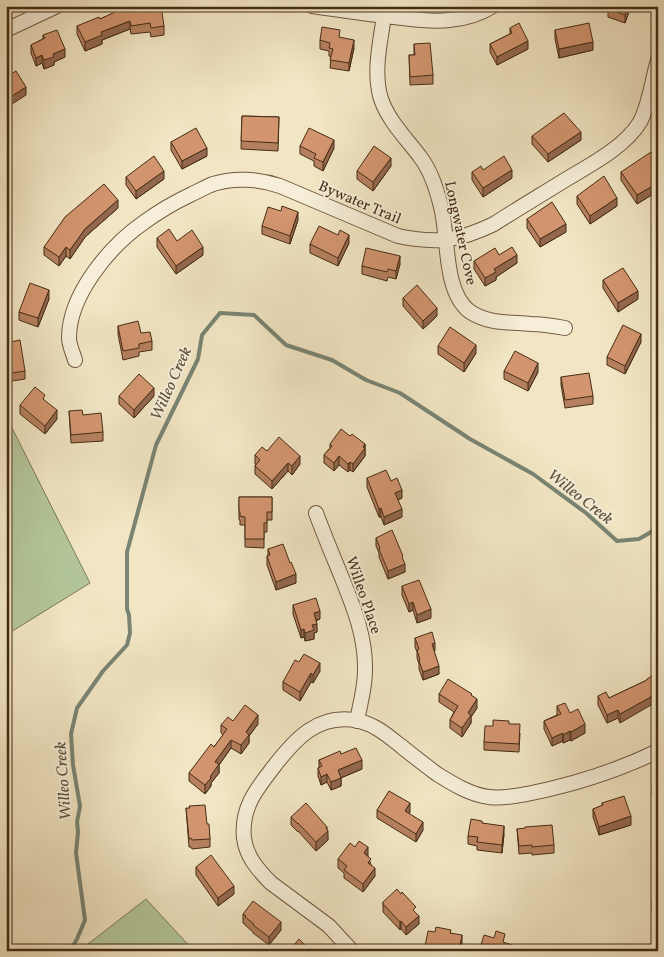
<svg xmlns="http://www.w3.org/2000/svg" width="664" height="957" font-family="Vollkorn,serif">
  <style>
    .green { fill: #b3c699; stroke: #7c7956 }
    .lines { fill: none; stroke-linecap: round; stroke-linejoin: round }
    .stream { stroke: #798473; stroke-width: 4 }
    .minor-casing { stroke: #705a40; stroke-width: 16 }
    .minor { stroke: #f6eed8; stroke-width: 14 }
    .wall { fill: #b5805f; stroke: #452c14 }
    .shaded-wall { fill: #93684e; stroke: #452c14 }
    .building { fill: #d2956f; stroke: #452c14 }
    .labels { text-anchor: middle; stroke-width: 4; stroke-linejoin: round; paint-order: stroke }
    .street-label { font-size: 15px; fill: #452c14; stroke: #f6eed8 }
    .water-label { font-size: 16px; font-style: italic; fill: #5a513c; stroke: #f6eed8 }
  </style>
  <rect width="100%" height="100%" fill="#f1e5c3"/>
  <filter id="stains"><feTurbulence type="fractalNoise" baseFrequency=".004" numOctaves="4"/><feColorMatrix values="0 0 0 0 .2 0 0 0 0 .09 0 0 0 0 .02 0 0 0 .5 -.17"/></filter>
  <radialGradient id="worn" r=".72"><stop offset=".6" stop-color="#630" stop-opacity="0"/><stop offset="1" stop-color="#630" stop-opacity=".3"/></radialGradient>
  <path class="green" d="M 6,416 L 90,583 L 6,635 Z
    M 146,899 L 194,951 L 79,951 Z"/>
  <g class="lines">
    <path class="stream" d="M 70,951 L 77,939 L 85,920 L 76,853 L 78,832 L 77,822 L 80,806 L 73,765 L 71,734 L 77,708 L 103,671 L 127,645 L 130,633 L 129,615 L 127,609 L 127,552 L 156,445 L 198,359 L 202,335 L 220,313 L 254,315 L 286,345 L 332,360 L 366,380 L 400,393 L 470,439 L 533,474 L 586,513 L 617,541 L 639,539 L 658,528"/>
    <defs>
      <path id="minor" d="M 312,6 C 342,10 373,15 403,18 C 418,20 434,22 449,20 C 464,19 480,14 493,6
        M 384,16 C 380,43 373,73 381,99 C 389,122 407,139 421,158 C 432,173 437,190 441,207 C 449,237 443,290 469,311 C 487,324 510,322 531,324 C 543,324 554,326 565,328
        M 6,30 L 57,6
        M 75,360 C 73,353 69,345 69,338 C 69,295 109,247 143,223 C 158,212 175,202 192,194 C 199,191 205,187 213,184 C 234,177 259,179 280,186 L 398,236 C 436,244 459,241 494,224 C 517,209 541,195 565,180 C 590,165 625,147 640,122 C 650,103 652,80 658,60
        M 316,513 C 324,535 333,556 342,578 C 354,608 366,638 365,671 C 365,688 360,704 357,721
        M 352,951 L 329,926 L 271,883 C 258,870 246,856 244,838 C 241,809 255,791 272,769 C 294,740 318,712 359,721 C 376,725 388,736 401,746 C 413,756 425,765 437,774 C 453,784 471,795 489,797 C 502,799 515,796 527,794 C 572,785 617,771 658,751"/>
    </defs>
    <use href="#minor" class="minor-casing"/>
    <use href="#minor" class="minor"/>
  </g>
  <path class="wall" d="M 608,6 L 631,6 L 625,23 L 608,17 Z
    M 128,7 L 164,26 L 164,35 L 151,37 L 150,32 L 131,34 L 130,29 L 102,40 L 102,44 L 85,51 L 77,34 L 77,26 L 100,19 Z
    M 510,28 L 528,49 L 497,65 L 490,52 L 490,44 L 510,34 Z
    M 555,30 L 593,50 L 559,58 L 555,39 Z
    M 43,35 L 65,57 L 54,62 L 54,65 L 44,69 L 42,63 L 36,66 L 31,53 L 31,45 L 43,39 Z
    M 340,38 L 354,48 L 349,71 L 330,68 L 331,57 L 329,56 L 329,51 L 320,49 L 320,40 Z
    M 414,44 L 433,75 L 433,84 L 410,85 L 409,55 L 414,55 Z
    M 242,116 L 279,117 L 278,151 L 241,149 Z
    M 532,136 L 581,140 L 548,162 L 532,144 Z
    M 171,142 L 207,156 L 182,169 L 171,150 Z
    M 300,146 L 334,148 L 323,171 L 314,166 L 314,161 L 300,154 Z
    M 658,161 L 658,191 L 637,204 L 621,180 L 621,172 Z
    M 391,166 L 373,191 L 357,179 L 357,171 Z
    M 483,170 L 512,178 L 483,197 L 472,180 L 472,172 Z
    M 126,177 L 164,179 L 136,199 L 126,185 Z
    M 577,196 L 617,206 L 590,224 L 577,204 Z
    M 118,208 L 85,237 L 70,259 L 66,256 L 59,266 L 44,255 L 44,247 Z
    M 527,219 L 566,232 L 540,247 L 527,228 Z
    M 298,220 L 290,244 L 262,234 L 262,226 Z
    M 338,235 L 349,243 L 338,266 L 310,253 L 310,244 Z
    M 157,238 L 177,241 L 203,255 L 176,274 L 157,247 Z
    M 499,255 L 517,263 L 496,277 L 496,280 L 485,286 L 474,269 L 474,261 Z
    M 400,264 L 396,279 L 388,277 L 387,281 L 362,274 L 362,266 Z
    M 603,280 L 638,299 L 618,312 L 603,288 Z
    M 403,298 L 437,316 L 423,329 L 403,306 Z
    M 49,299 L 38,327 L 19,320 L 19,312 Z
    M 118,326 L 141,333 L 152,341 L 152,350 L 139,352 L 139,356 L 123,360 L 118,334 Z
    M 641,342 L 625,374 L 607,365 L 607,357 Z
    M 6,343 L 25,371 L 25,379 L 6,382 Z
    M 438,346 L 476,353 L 464,372 L 438,354 Z
    M 504,371 L 538,372 L 528,391 L 504,379 Z
    M 561,377 L 593,396 L 593,404 L 565,408 L 561,385 Z
    M 119,396 L 154,396 L 134,418 L 119,404 Z
    M 45,401 L 57,419 L 45,434 L 20,414 L 20,405 Z
    M 69,411 L 83,415 L 103,432 L 103,441 L 71,443 Z
    M 350,436 L 365,444 L 365,456 L 353,472 L 350,470 L 348,472 L 339,465 L 334,471 L 324,463 L 324,455 L 330,448 L 330,444 Z
    M 267,451 L 300,464 L 292,475 L 288,471 L 272,489 L 255,474 L 255,466 L 256,464 L 255,464 L 255,455 Z
    M 367,478 L 391,481 L 402,498 L 398,500 L 402,517 L 384,525 L 381,517 L 379,517 L 367,487 Z
    M 239,497 L 272,497 L 272,520 L 267,520 L 267,532 L 264,532 L 264,548 L 245,547 L 245,525 L 240,525 L 240,520 L 239,520 Z
    M 376,538 L 403,561 L 405,572 L 388,579 L 379,557 L 379,553 L 376,546 Z
    M 268,549 L 296,583 L 276,590 L 267,565 L 267,556 L 268,556 Z
    M 402,586 L 431,618 L 417,623 L 413,610 L 409,612 L 402,595 Z
    M 293,605 L 320,619 L 316,621 L 317,632 L 314,633 L 314,639 L 305,641 L 304,637 L 301,638 L 293,614 Z
    M 415,638 L 435,651 L 434,651 L 439,674 L 423,680 L 419,669 L 419,664 L 417,658 L 417,652 L 415,647 Z
    M 299,662 L 320,671 L 313,683 L 311,682 L 300,701 L 283,690 L 283,682 Z
    M 658,670 L 620,723 L 618,718 L 607,723 L 598,705 L 598,696 L 609,698 L 645,681 L 653,675 L 653,673 Z
    M 439,694 L 472,696 L 477,708 L 471,717 L 471,723 L 462,737 L 450,728 L 450,720 L 454,712 L 439,702 Z
    M 557,706 L 570,713 L 585,733 L 571,741 L 570,740 L 563,743 L 563,741 L 552,746 L 544,729 L 544,721 L 557,715 Z
    M 233,721 L 258,724 L 249,736 L 249,743 L 241,754 L 231,748 L 219,765 L 219,773 L 211,783 L 211,786 L 205,794 L 189,781 L 189,773 L 214,747 L 223,735 L 221,733 L 221,725 Z
    M 509,724 L 520,733 L 519,752 L 484,750 L 484,742 L 493,726 Z
    M 341,754 L 362,769 L 341,778 L 341,786 L 331,790 L 327,782 L 321,785 L 318,776 L 318,768 L 319,767 L 319,760 Z
    M 658,784 L 658,807 L 652,794 L 652,786 Z
    M 602,803 L 631,825 L 599,835 L 593,817 L 593,809 L 602,806 Z
    M 186,808 L 207,824 L 210,839 L 210,847 L 192,849 L 191,847 L 189,847 Z
    M 377,810 L 410,812 L 409,814 L 423,830 L 416,842 L 377,818 Z
    M 291,817 L 327,830 L 328,840 L 316,851 L 298,831 L 298,832 L 291,825 Z
    M 482,823 L 504,834 L 502,853 L 477,850 L 477,846 L 468,844 L 468,836 Z
    M 517,829 L 554,845 L 554,853 L 532,855 L 532,853 L 519,854 Z
    M 368,856 L 375,876 L 363,892 L 344,878 L 344,873 L 338,868 L 338,859 Z
    M 196,867 L 234,894 L 218,906 L 196,875 Z
    M 658,884 L 658,913 L 652,911 L 652,902 Z
    M 383,902 L 416,913 L 419,924 L 406,935 L 401,929 L 400,930 L 383,912 Z
    M 243,914 L 281,930 L 269,945 L 253,933 L 253,932 L 245,925 L 245,924 L 243,923 Z
    M 435,932 L 451,933 L 462,943 L 461,951 L 425,951 L 425,946 Z"/>
  <path class="shaded-wall" d="M 628,6 L 631,6 L 625,23 L 625,15 Z
    M 130,21 L 130,29 L 102,40 L 102,44 L 85,51 L 85,42 L 101,32 Z
    M 354,40 L 354,48 L 349,71 L 349,63 Z
    M 528,41 L 528,49 L 497,65 L 497,57 Z
    M 593,42 L 593,50 L 559,58 L 559,49 Z
    M 65,49 L 65,57 L 54,62 L 54,65 L 44,69 L 44,60 L 53,54 Z
    M 42,55 L 42,63 L 36,66 L 36,58 Z
    M 26,87 L 26,95 L 6,108 L 6,100 Z
    M 581,132 L 581,140 L 548,162 L 548,154 Z
    M 334,140 L 334,148 L 323,171 L 323,162 Z
    M 207,148 L 207,156 L 182,169 L 182,161 Z
    M 391,158 L 391,166 L 373,191 L 373,182 Z
    M 512,170 L 512,178 L 483,197 L 483,188 Z
    M 164,171 L 164,179 L 136,199 L 136,191 Z
    M 658,183 L 658,191 L 637,204 L 637,195 Z
    M 617,198 L 617,206 L 590,224 L 590,216 Z
    M 118,200 L 118,208 L 85,237 L 70,259 L 70,250 L 85,229 Z
    M 298,212 L 298,220 L 290,244 L 290,236 Z
    M 566,224 L 566,232 L 540,247 L 540,239 Z
    M 349,235 L 349,243 L 338,266 L 338,258 Z
    M 66,247 L 66,256 L 59,266 L 59,257 Z
    M 203,247 L 203,255 L 176,274 L 176,266 Z
    M 517,255 L 517,263 L 496,277 L 496,280 L 485,286 L 485,278 L 494,269 Z
    M 400,256 L 400,264 L 396,279 L 396,271 Z
    M 49,290 L 49,299 L 38,327 L 38,318 Z
    M 638,291 L 638,299 L 618,312 L 618,303 Z
    M 437,308 L 437,316 L 423,329 L 423,321 Z
    M 641,334 L 641,342 L 625,374 L 625,366 Z
    M 476,345 L 476,353 L 464,372 L 464,363 Z
    M 538,363 L 538,372 L 528,391 L 528,383 Z
    M 154,388 L 154,396 L 134,418 L 134,410 Z
    M 57,410 L 57,419 L 45,434 L 45,426 Z
    M 365,444 L 365,456 L 353,472 L 353,464 Z
    M 300,456 L 300,464 L 292,475 L 292,466 Z
    M 339,456 L 339,465 L 334,471 L 334,463 Z
    M 350,462 L 350,470 L 348,472 L 348,464 Z
    M 288,463 L 288,471 L 272,489 L 272,481 Z
    M 402,490 L 402,498 L 395,501 L 395,493 Z
    M 381,508 L 381,517 L 379,517 L 379,509 Z
    M 402,509 L 402,517 L 384,525 L 384,517 Z
    M 405,564 L 405,572 L 388,579 L 388,571 Z
    M 296,574 L 296,583 L 276,590 L 276,582 Z
    M 413,602 L 413,610 L 409,612 L 409,604 Z
    M 431,609 L 431,618 L 417,623 L 417,615 Z
    M 320,611 L 320,619 L 314,621 L 314,613 Z
    M 317,624 L 317,632 L 314,633 L 314,639 L 305,641 L 305,633 L 312,625 Z
    M 304,629 L 304,637 L 301,638 L 301,630 Z
    M 435,643 L 435,651 L 432,652 L 432,644 Z
    M 320,663 L 320,671 L 313,683 L 313,675 Z
    M 439,666 L 439,674 L 423,680 L 423,672 Z
    M 311,673 L 311,682 L 300,701 L 300,692 Z
    M 658,693 L 658,701 L 620,723 L 620,714 Z
    M 477,699 L 477,708 L 471,717 L 471,723 L 462,737 L 462,728 L 468,713 Z
    M 618,710 L 618,718 L 607,723 L 607,715 Z
    M 258,715 L 258,724 L 249,736 L 249,743 L 241,754 L 241,745 L 246,732 Z
    M 585,724 L 585,733 L 571,741 L 571,732 Z
    M 570,731 L 570,740 L 563,743 L 563,735 Z
    M 563,733 L 563,741 L 552,746 L 552,738 Z
    M 231,740 L 231,748 L 219,765 L 219,773 L 211,783 L 211,786 L 205,794 L 205,785 L 210,777 L 215,762 Z
    M 362,760 L 362,769 L 338,779 L 338,770 Z
    M 327,774 L 327,782 L 321,785 L 321,777 Z
    M 341,778 L 341,786 L 331,790 L 331,782 Z
    M 410,803 L 410,812 L 405,820 L 405,811 Z
    M 631,816 L 631,825 L 599,835 L 599,827 Z
    M 423,822 L 423,830 L 416,842 L 416,834 Z
    M 504,826 L 504,834 L 502,853 L 502,845 Z
    M 327,827 L 327,832 L 328,831 L 328,840 L 316,851 L 316,842 Z
    M 368,847 L 368,856 L 364,853 Z
    M 375,868 L 375,876 L 363,892 L 363,884 Z
    M 234,886 L 234,894 L 218,906 L 218,898 Z
    M 419,916 L 419,924 L 406,935 L 406,927 Z
    M 401,921 L 401,929 L 400,930 L 400,922 Z
    M 281,922 L 281,930 L 269,945 L 269,937 Z
    M 462,935 L 462,943 L 461,951 L 459,951 Z"/>
  <path class="building" d="M 128,6 L 161,6 L 164,26 L 151,28 L 150,23 L 131,26 L 130,21 L 101,32 L 102,35 L 85,42 L 77,26 L 99,17 L 100,19 Z
    M 609,6 L 628,6 L 625,15 L 608,9 Z
    M 519,23 L 528,41 L 497,57 L 490,44 L 512,33 L 510,28 Z
    M 589,23 L 593,42 L 559,49 L 555,30 Z
    M 322,27 L 340,30 L 339,37 L 354,40 L 349,63 L 330,60 L 333,49 L 329,48 L 330,43 L 320,40 Z
    M 57,30 L 65,49 L 53,54 L 54,57 L 44,60 L 42,55 L 36,58 L 31,45 L 45,38 L 43,35 Z
    M 430,43 L 433,75 L 410,77 L 409,55 L 415,55 L 414,44 Z
    M 16,71 L 26,87 L 6,100 L 6,77 Z
    M 564,113 L 581,132 L 548,154 L 532,136 Z
    M 242,116 L 279,117 L 278,143 L 241,141 Z
    M 196,128 L 207,148 L 182,161 L 171,142 Z
    M 309,128 L 334,140 L 323,162 L 314,158 L 316,154 L 300,146 Z
    M 374,146 L 391,158 L 373,182 L 357,171 Z
    M 651,152 L 658,161 L 658,183 L 637,195 L 621,172 Z
    M 154,156 L 164,171 L 136,191 L 126,177 Z
    M 504,156 L 512,170 L 483,188 L 472,172 L 481,166 L 483,170 Z
    M 604,176 L 617,198 L 590,216 L 577,196 Z
    M 104,184 L 118,200 L 85,229 L 70,250 L 66,247 L 59,257 L 44,247 L 65,217 Z
    M 552,202 L 566,224 L 540,239 L 527,219 Z
    M 282,206 L 298,212 L 290,236 L 262,226 L 268,207 L 281,211 Z
    M 319,226 L 338,235 L 340,230 L 349,235 L 338,258 L 310,244 Z
    M 169,229 L 177,241 L 192,230 L 203,247 L 176,266 L 157,238 Z
    M 512,247 L 517,255 L 494,269 L 496,272 L 485,278 L 474,261 L 495,248 L 499,255 Z
    M 366,248 L 400,256 L 396,271 L 388,269 L 387,272 L 362,266 Z
    M 623,268 L 638,291 L 618,303 L 603,280 Z
    M 30,283 L 49,290 L 38,318 L 19,312 Z
    M 417,285 L 437,308 L 423,321 L 403,298 Z
    M 138,321 L 141,333 L 150,332 L 152,341 L 139,344 L 139,348 L 123,351 L 118,326 Z
    M 623,325 L 641,334 L 625,366 L 607,357 Z
    M 450,327 L 476,345 L 464,363 L 438,346 Z
    M 20,340 L 25,371 L 6,374 L 6,343 Z
    M 515,351 L 538,363 L 528,383 L 504,371 Z
    M 589,373 L 593,396 L 565,400 L 561,377 Z
    M 139,374 L 154,388 L 134,410 L 119,396 Z
    M 35,387 L 45,395 L 43,399 L 57,410 L 45,426 L 20,405 Z
    M 82,410 L 83,415 L 101,413 L 103,432 L 71,435 L 69,411 Z
    M 341,429 L 350,436 L 352,434 L 365,444 L 363,447 L 365,448 L 353,464 L 350,462 L 348,464 L 339,456 L 334,463 L 324,455 L 332,446 L 330,444 Z
    M 279,437 L 300,456 L 292,466 L 288,463 L 272,481 L 255,466 L 260,460 L 255,455 L 262,447 L 267,451 Z
    M 386,470 L 391,481 L 397,478 L 402,490 L 395,493 L 402,509 L 384,517 L 381,508 L 379,509 L 367,478 Z
    M 239,497 L 272,497 L 272,512 L 267,512 L 267,523 L 264,523 L 264,539 L 245,539 L 245,517 L 240,516 L 240,512 L 239,511 Z
    M 392,530 L 403,556 L 402,557 L 405,564 L 388,571 L 379,549 L 380,548 L 376,538 Z
    M 283,544 L 290,563 L 291,562 L 296,574 L 276,582 L 267,556 L 270,555 L 268,549 Z
    M 419,580 L 431,609 L 417,615 L 413,602 L 409,604 L 402,586 Z
    M 316,598 L 320,611 L 314,613 L 317,624 L 312,625 L 314,630 L 305,633 L 304,629 L 301,630 L 293,605 Z
    M 432,632 L 435,643 L 432,644 L 439,666 L 423,672 L 419,661 L 420,660 L 417,650 L 419,649 L 415,638 Z
    M 304,654 L 320,663 L 313,675 L 311,673 L 300,692 L 283,682 L 295,660 L 299,662 Z
    M 658,670 L 658,693 L 620,714 L 618,710 L 607,715 L 598,696 L 606,692 L 609,698 L 645,681 L 654,674 L 653,673 Z
    M 448,679 L 472,694 L 471,695 L 477,699 L 468,713 L 471,715 L 462,728 L 450,720 L 458,706 L 439,694 Z
    M 565,703 L 570,713 L 578,709 L 585,724 L 571,732 L 570,731 L 563,735 L 563,733 L 552,738 L 544,721 L 561,714 L 557,706 Z
    M 245,705 L 258,715 L 246,732 L 249,735 L 241,745 L 231,740 L 215,762 L 219,764 L 210,777 L 211,778 L 205,785 L 189,773 L 211,744 L 214,747 L 227,729 L 221,725 L 228,717 L 233,721 Z
    M 493,720 L 509,721 L 509,724 L 520,724 L 519,744 L 484,742 L 485,726 L 493,726 Z
    M 356,748 L 362,760 L 338,770 L 341,778 L 331,782 L 327,774 L 321,777 L 318,768 L 322,766 L 319,760 L 340,751 L 341,754 Z
    M 658,784 L 658,798 L 652,786 Z
    M 389,791 L 410,803 L 405,811 L 423,822 L 416,834 L 377,810 Z
    M 624,796 L 631,816 L 599,827 L 593,809 L 603,805 L 602,803 Z
    M 306,803 L 327,827 L 326,828 L 328,831 L 316,842 L 298,823 L 298,824 L 291,817 Z
    M 205,805 L 207,824 L 209,824 L 210,839 L 192,840 L 191,838 L 189,839 L 186,808 L 190,808 L 189,806 Z
    M 471,819 L 482,821 L 482,823 L 504,826 L 502,845 L 477,842 L 478,837 L 468,836 Z
    M 552,825 L 554,845 L 532,847 L 532,845 L 519,846 L 517,829 L 525,828 L 525,827 Z
    M 359,841 L 368,847 L 364,853 L 371,859 L 368,863 L 375,868 L 363,884 L 344,870 L 347,866 L 338,859 L 350,843 L 355,847 Z
    M 211,855 L 234,886 L 218,898 L 196,867 Z
    M 658,884 L 658,904 L 652,902 Z
    M 397,889 L 401,894 L 402,892 L 416,907 L 413,910 L 419,916 L 406,927 L 401,921 L 400,922 L 383,904 L 383,902 Z
    M 253,901 L 281,922 L 269,937 L 253,925 L 254,924 L 245,917 L 246,916 L 243,914 Z
    M 436,927 L 451,930 L 450,933 L 462,935 L 459,951 L 447,951 L 425,946 L 428,931 L 435,932 Z
    M 496,931 L 505,934 L 503,942 L 515,946 L 514,951 L 479,951 L 484,935 L 494,938 Z
    M 299,939 L 311,951 L 289,951 Z"/>
  <g class="labels">
    <g class="street-label">
      <text transform="translate(360 202) rotate(23)" y="5">Bywater Trail</text>
      <text transform="translate(461 233) rotate(78)" y="5">Longwater Cove</text>
      <text transform="translate(364 595) rotate(71)" y="5">Willeo Place</text>
    </g>
    <g class="water-label">
      <text transform="translate(170 383) rotate(-66)" y="6">Willeo Creek</text>
      <text transform="translate(581 496) rotate(38)" y="6">Willeo Creek</text>
      <text transform="translate(62 781) rotate(-94)" y="6">Willeo Creek</text>
    </g>
  </g>
  <rect width="664" height="957" fill="none" stroke="#f1e5c3" stroke-width="25"/>
  <rect x="8" y="8" width="649" height="942" fill="none" stroke="#452c14" stroke-width="2.5"/>
  <rect x="12" y="12" width="639" height="932" fill="none" stroke="#452c14"/>
  <rect width="100%" height="100%" filter="url(#stains)"/>
  <rect width="100%" height="100%" fill="url(#worn)"/>
</svg>
